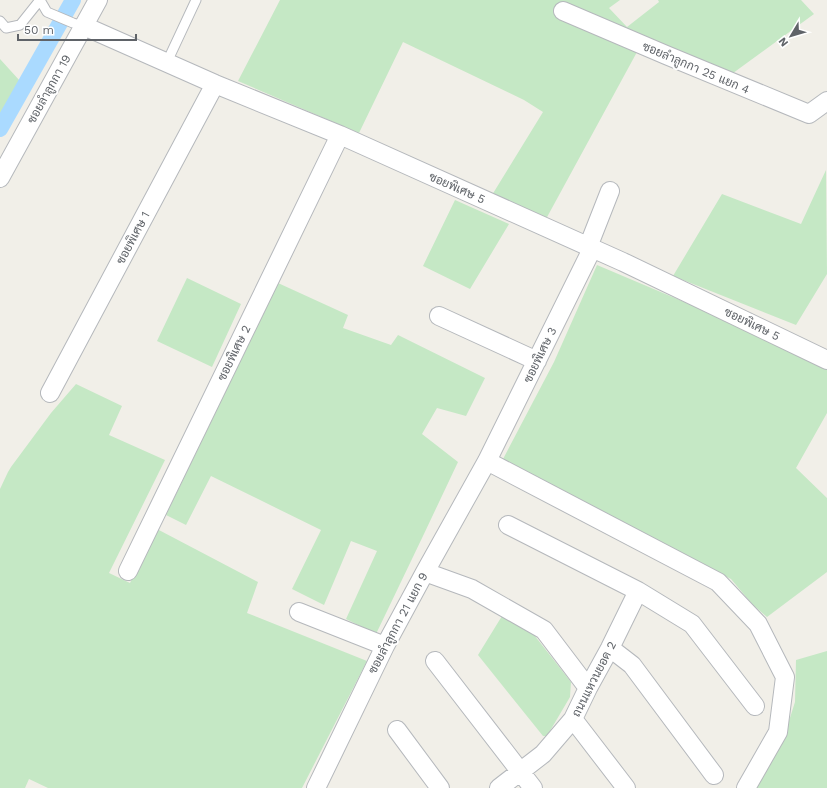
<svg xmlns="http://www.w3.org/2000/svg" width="827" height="788" font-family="'Work Sans',Sarabun,sans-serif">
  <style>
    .green { fill: #c5e8c5 }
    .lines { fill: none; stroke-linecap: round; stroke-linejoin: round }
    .canal { stroke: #aadaff; stroke-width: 16 }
    .service-casing { stroke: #b5b8bc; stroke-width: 11 }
    .minor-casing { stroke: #b5b8bc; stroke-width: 20 }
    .service { stroke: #fff; stroke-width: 9 }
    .minor { stroke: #fff; stroke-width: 18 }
    .labels { text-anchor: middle; stroke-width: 4; stroke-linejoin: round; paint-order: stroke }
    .street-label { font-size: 12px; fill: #5f6368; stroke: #fff }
  </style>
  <rect width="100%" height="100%" fill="#f1efe8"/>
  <path class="green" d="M 280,0 L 620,0 L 609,8 L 627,27 L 659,2 L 658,0 L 801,0 L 814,14 L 718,84 L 637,52 L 546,219 L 492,195 L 543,112 L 524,100 L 403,42 L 359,133 L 238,81 Z
    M 0,59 L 20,81 L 0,116 Z
    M 826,170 L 827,274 L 796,325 L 673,276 L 722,194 L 801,224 Z
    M 455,200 L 509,224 L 470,289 L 423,266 Z
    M 597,265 L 786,345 L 827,365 L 827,413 L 796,468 L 827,498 L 827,572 L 767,617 L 752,604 L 731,579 L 502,461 L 554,362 Z
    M 187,278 L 241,304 L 212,367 L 157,341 Z
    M 278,283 L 348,315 L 343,328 L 391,345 L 398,335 L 485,378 L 466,416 L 437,408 L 422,434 L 458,462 L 423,536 L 376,634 L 346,619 L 377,551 L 351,541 L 324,605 L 292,589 L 321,530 L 211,476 L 186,525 L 166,515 Z
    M 76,384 L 122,406 L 109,435 L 165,460 L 109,573 L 130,583 L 157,529 L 258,582 L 247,613 L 367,661 L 302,788 L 48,788 L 29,779 L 25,788 L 0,788 L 0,489 L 8,472 L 11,467 L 51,413 Z
    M 502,616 L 531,631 L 571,682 L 570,697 L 547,736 L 543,736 L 478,655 Z
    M 827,651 L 827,788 L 755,788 L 781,746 L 795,702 L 796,660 Z"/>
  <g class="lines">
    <path class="canal" d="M 0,129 L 73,0"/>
    <defs>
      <path id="service" d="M 0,21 L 6,28 L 20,25 L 40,0 L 47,12 L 73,23 L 84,26
        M 167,62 L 196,0"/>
      <path id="minor" d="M 563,11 L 666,55 L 809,114 L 827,101
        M 84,26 L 215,84 L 340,135 L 623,262 L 827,360
        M 0,178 L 98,0
        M 588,247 L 610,191
        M 439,316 L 537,361
        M 50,393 L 215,84
        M 487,461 L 718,582 L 758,624 L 785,677 L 778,732 L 746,788
        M 508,525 L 638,591 L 692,624 L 755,706
        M 128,571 L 340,135
        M 425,572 L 472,589 L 544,630 L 588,688
        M 299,612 L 385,646
        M 610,648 L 632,665 L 714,775
        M 435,661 L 533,788
        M 573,719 L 626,788
        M 397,730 L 440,788
        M 316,788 L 385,646 L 425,572 L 487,461 L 592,249
        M 499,788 L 543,754 L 573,719 L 588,688 L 610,648 L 638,591"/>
    </defs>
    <use href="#service" class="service-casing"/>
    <use href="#minor" class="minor-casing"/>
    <use href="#service" class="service"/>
    <use href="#minor" class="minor"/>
  </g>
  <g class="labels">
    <g class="street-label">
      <text transform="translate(696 68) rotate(23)" y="4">ซอยลำลูกกา 25 แยก 4</text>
      <text transform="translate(49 89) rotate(-61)" y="4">ซอยลำลูกกา 19</text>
      <text transform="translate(457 188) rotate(24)" y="4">ซอยพิเศษ 5</text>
      <text transform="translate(133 238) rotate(-62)" y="4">ซอยพิเศษ 1</text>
      <text transform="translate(752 324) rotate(26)" y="4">ซอยพิเศษ 5</text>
      <text transform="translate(234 353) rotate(-64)" y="4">ซอยพิเศษ 2</text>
      <text transform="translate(540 355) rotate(-64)" y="4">ซอยพิเศษ 3</text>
      <text transform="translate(398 623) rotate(-62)" y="4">ซอยลำลูกกา 21 แยก 9</text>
      <text transform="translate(594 679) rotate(-63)" y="4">ถนนแหวนยอด 2</text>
    </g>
  </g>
  <g transform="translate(791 36) rotate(232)" stroke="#ffffff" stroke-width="3" paint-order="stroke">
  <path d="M0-3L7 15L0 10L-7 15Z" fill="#5f6368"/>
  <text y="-6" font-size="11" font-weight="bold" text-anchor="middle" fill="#5f6368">N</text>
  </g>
  <path d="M18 34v6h118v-6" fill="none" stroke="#5f6368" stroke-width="2"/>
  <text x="24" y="34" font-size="12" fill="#5f6368" stroke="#ffffff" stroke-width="3" paint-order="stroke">50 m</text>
</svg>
